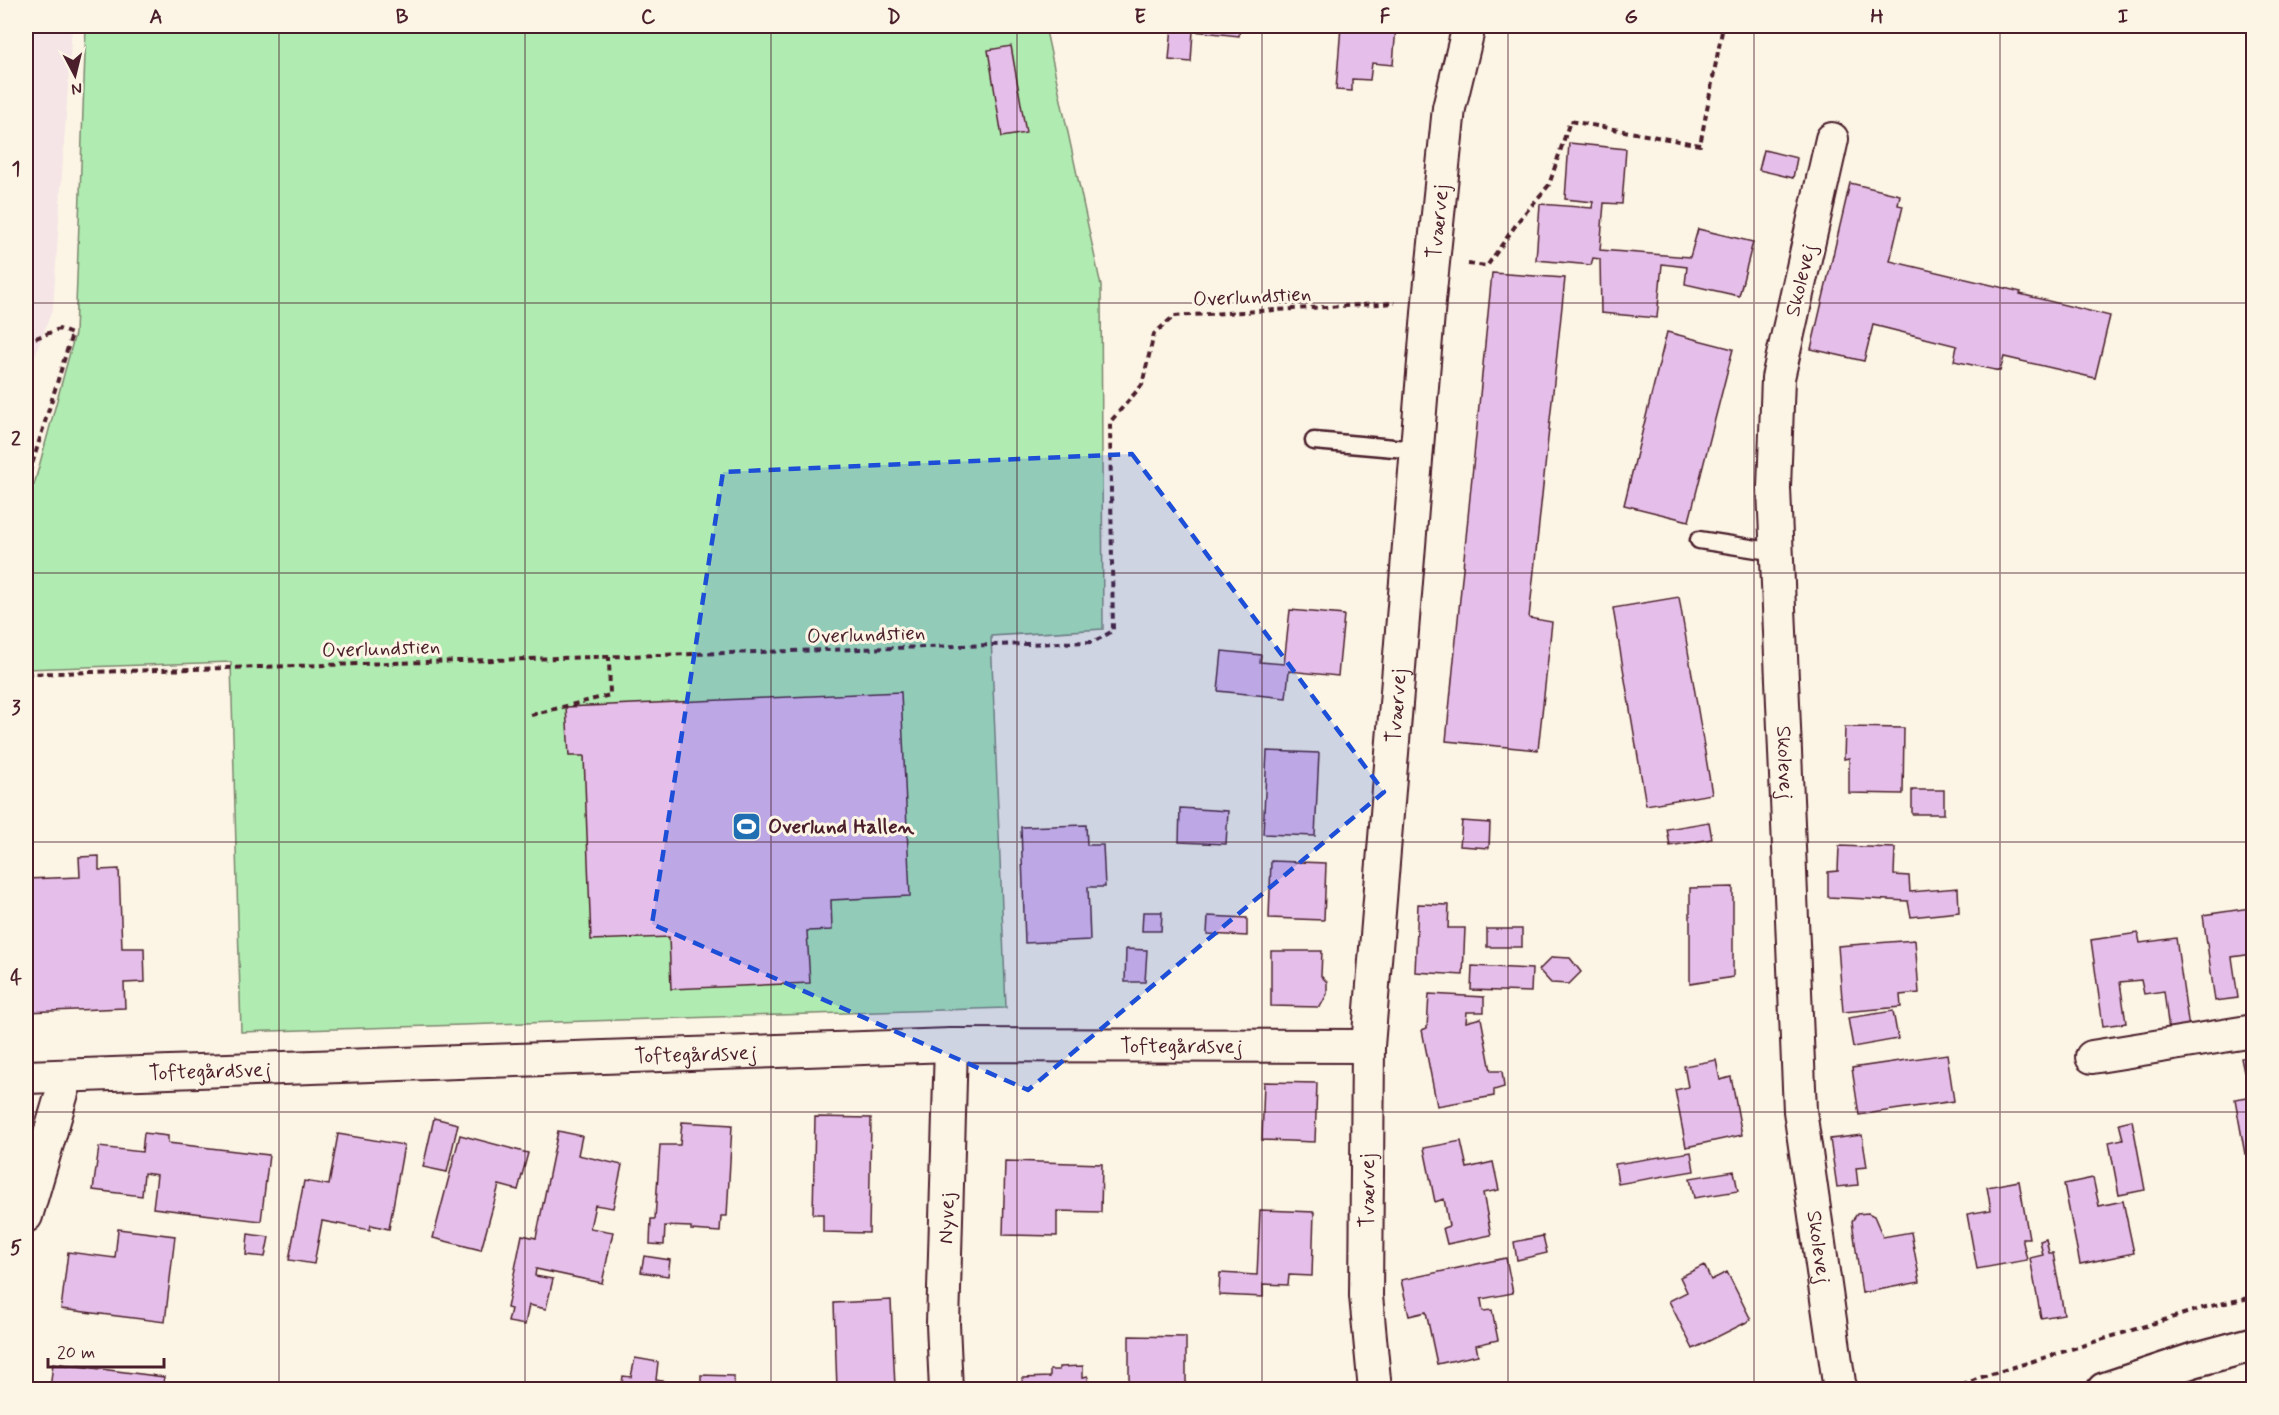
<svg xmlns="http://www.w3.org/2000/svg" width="2279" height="1415" font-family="Mynerve,sans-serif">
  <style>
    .built { fill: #f5e5e6 }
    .garden { fill: #b0ecb2; stroke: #7d866e; stroke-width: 1.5 }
    .building { fill: #e5bfe9; stroke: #4a1f2b; stroke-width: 1.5 }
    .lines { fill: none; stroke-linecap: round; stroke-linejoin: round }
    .service-casing { stroke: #4a1f2b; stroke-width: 21 }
    .minor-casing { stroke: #4a1f2b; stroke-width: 36 }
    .tertiary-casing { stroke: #4a1f2b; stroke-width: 38 }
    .path { stroke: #4a1f2b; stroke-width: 4; stroke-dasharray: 6 4.5; stroke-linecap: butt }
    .service { stroke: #fcf5e5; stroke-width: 16 }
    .minor { stroke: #fcf5e5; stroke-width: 32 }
    .tertiary { stroke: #fcf5e5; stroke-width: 33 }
    .marked { fill: #1d4ed8; fill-opacity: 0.2; stroke: #1d4ed8; stroke-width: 4.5; stroke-dasharray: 12 8; stroke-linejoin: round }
    .grid { fill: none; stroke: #4a1f2b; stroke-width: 1.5; stroke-opacity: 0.55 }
    .labels { text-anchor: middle; stroke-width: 6; stroke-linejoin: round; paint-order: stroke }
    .street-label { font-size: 21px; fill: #4a1f2b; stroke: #fcf5e5 }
    .poi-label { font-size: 21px; font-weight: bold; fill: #4a1f2b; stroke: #fcf5e5; text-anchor: start }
    .neatline { fill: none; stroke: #4a1f2b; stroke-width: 2 }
    .grid-label { font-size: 20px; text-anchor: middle; font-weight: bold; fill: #4a1f2b }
  </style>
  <rect width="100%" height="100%" fill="#fcf5e5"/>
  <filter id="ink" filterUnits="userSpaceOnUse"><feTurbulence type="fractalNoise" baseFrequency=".0167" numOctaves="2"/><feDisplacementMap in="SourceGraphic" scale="12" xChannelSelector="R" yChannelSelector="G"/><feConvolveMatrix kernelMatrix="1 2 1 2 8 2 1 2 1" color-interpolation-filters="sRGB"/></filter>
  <g filter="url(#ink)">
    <path class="built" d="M 26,26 L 72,26 L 53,308 L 26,379 Z"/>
    <path class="garden" d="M 86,26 L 1045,26 L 1101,286 L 1103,629 L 991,636 L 1006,1008 L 241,1032 L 231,662 L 26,669 L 26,483 L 34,485 L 75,334 Z"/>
    <path class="building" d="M 1172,26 L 1240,26 L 1239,36 L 1193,31 L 1191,62 L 1169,60 Z
      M 1341,26 L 1396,26 L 1393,65 L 1372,63 L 1370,80 L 1352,79 L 1352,91 L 1336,90 Z
      M 1011,46 L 1026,133 L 1002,137 L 988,50 Z
      M 1569,143 L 1626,149 L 1622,204 L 1604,203 L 1600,250 L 1690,257 L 1698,229 L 1753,242 L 1739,296 L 1685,284 L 1687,267 L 1662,264 L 1657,318 L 1601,313 L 1600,259 L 1593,258 L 1591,265 L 1536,260 L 1540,204 L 1592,208 L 1593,202 L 1565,199 Z
      M 1764,150 L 1797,158 L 1793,178 L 1759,170 Z
      M 1850,183 L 1900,195 L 1898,205 L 1903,206 L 1890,261 L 2021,292 L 2020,294 L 2110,316 L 2095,378 L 2004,357 L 2000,371 L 1954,361 L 1957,346 L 1873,325 L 1864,361 L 1811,349 Z
      M 1492,273 L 1565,278 L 1529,618 L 1552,622 L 1538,750 L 1446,741 Z
      M 1667,332 L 1733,349 L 1689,521 L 1624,505 Z
      M 1679,597 L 1712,794 L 1646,805 L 1613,608 Z
      M 1290,610 L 1344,615 L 1338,676 L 1289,671 L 1286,698 L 1218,691 L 1222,651 L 1261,655 L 1260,662 L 1284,664 Z
      M 901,692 L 910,896 L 831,900 L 832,930 L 807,931 L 810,983 L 671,989 L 669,937 L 591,940 L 584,756 L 569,756 L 566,707 Z
      M 1845,727 L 1904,728 L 1903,794 L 1849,793 L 1849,758 L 1844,759 Z
      M 1267,751 L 1319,753 L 1315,836 L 1263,834 Z
      M 1912,790 L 1944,790 L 1944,814 L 1912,814 Z
      M 1180,808 L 1228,811 L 1226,844 L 1179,842 Z
      M 1462,821 L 1490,823 L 1489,848 L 1460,846 Z
      M 1709,822 L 1712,839 L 1670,846 L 1667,829 Z
      M 1086,825 L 1087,845 L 1103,845 L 1105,887 L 1088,887 L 1090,940 L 1025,943 L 1021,827 Z
      M 1839,846 L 1895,848 L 1894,875 L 1909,876 L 1910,892 L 1958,888 L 1959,912 L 1911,917 L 1908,901 L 1828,897 L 1828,872 L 1838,871 Z
      M 99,856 L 99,870 L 119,869 L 122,948 L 144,948 L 145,982 L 124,983 L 125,1008 L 26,1012 L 26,879 L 80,877 L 79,857 Z
      M 1271,861 L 1326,863 L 1324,920 L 1269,918 Z
      M 1733,887 L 1733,977 L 1690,984 L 1690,888 Z
      M 1418,904 L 1449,905 L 1448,928 L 1465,928 L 1463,975 L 1415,972 Z
      M 2250,908 L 2251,917 L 2254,917 L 2254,957 L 2253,954 L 2232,957 L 2238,998 L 2215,1001 L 2203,915 Z
      M 1143,912 L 1162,912 L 1161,931 L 1142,931 Z
      M 1208,916 L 1247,918 L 1247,936 L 1207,934 Z
      M 1487,929 L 1522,929 L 1522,947 L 1487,947 Z
      M 2138,933 L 2140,943 L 2176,938 L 2189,1028 L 2169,1031 L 2164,991 L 2144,994 L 2141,980 L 2120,982 L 2126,1023 L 2103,1026 L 2091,940 Z
      M 1915,940 L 1919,993 L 1900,995 L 1901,1007 L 1843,1012 L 1838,946 Z
      M 1126,949 L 1147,950 L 1145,982 L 1125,982 Z
      M 1271,951 L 1322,951 L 1321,976 L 1327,982 L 1327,994 L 1320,1007 L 1271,1006 Z
      M 1552,957 L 1570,958 L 1581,972 L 1569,984 L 1551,983 L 1539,970 Z
      M 1472,966 L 1532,969 L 1531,992 L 1471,990 Z
      M 1429,994 L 1484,997 L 1484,1012 L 1467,1012 L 1466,1022 L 1481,1018 L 1491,1071 L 1502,1071 L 1504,1087 L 1494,1090 L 1494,1096 L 1437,1106 L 1422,1030 L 1427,1028 Z
      M 1893,1011 L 1898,1039 L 1853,1047 L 1848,1018 Z
      M 1947,1054 L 1954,1101 L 1859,1115 L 1852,1068 Z
      M 2254,1056 L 2254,1070 L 2244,1072 L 2241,1058 Z
      M 1716,1060 L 1720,1080 L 1731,1077 L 1742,1135 L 1686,1147 L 1675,1090 L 1688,1087 L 1684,1066 Z
      M 1264,1082 L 1317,1083 L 1315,1142 L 1262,1140 Z
      M 2254,1096 L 2254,1152 L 2245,1154 L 2235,1099 Z
      M 815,1117 L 871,1118 L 869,1233 L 823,1232 L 823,1214 L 813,1214 Z
      M 434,1118 L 458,1124 L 447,1172 L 423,1167 Z
      M 2132,1120 L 2145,1190 L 2119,1195 L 2109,1142 L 2123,1139 L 2119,1123 Z
      M 682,1122 L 732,1125 L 727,1216 L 721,1216 L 720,1232 L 691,1230 L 691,1227 L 665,1226 L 664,1245 L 650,1244 L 651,1219 L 655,1219 L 660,1145 L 680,1145 Z
      M 558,1131 L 582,1136 L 578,1155 L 622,1165 L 613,1208 L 595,1205 L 590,1228 L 613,1232 L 602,1283 L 536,1269 L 535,1276 L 553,1279 L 546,1309 L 529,1305 L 525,1325 L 508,1322 L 511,1309 L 507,1308 L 522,1235 L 536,1238 Z
      M 144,1133 L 168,1136 L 168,1143 L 269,1155 L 261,1221 L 153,1208 L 157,1175 L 144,1173 L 142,1196 L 93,1190 L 99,1147 L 142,1152 Z
      M 338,1134 L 404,1145 L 389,1229 L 371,1225 L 370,1230 L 322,1221 L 314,1264 L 289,1260 L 304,1181 L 329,1185 Z
      M 460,1135 L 528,1153 L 518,1190 L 499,1185 L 481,1250 L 433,1238 Z
      M 1862,1135 L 1867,1167 L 1856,1168 L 1858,1185 L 1837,1187 L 1830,1139 Z
      M 1461,1141 L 1467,1168 L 1493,1162 L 1499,1190 L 1483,1193 L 1491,1235 L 1447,1244 L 1443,1228 L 1449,1226 L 1444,1199 L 1435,1202 L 1424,1148 Z
      M 1691,1152 L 1694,1171 L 1618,1184 L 1615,1164 Z
      M 1005,1161 L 1102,1164 L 1101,1212 L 1057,1211 L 1057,1236 L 1003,1235 Z
      M 1734,1171 L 1738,1191 L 1694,1198 L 1690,1178 Z
      M 2093,1178 L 2099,1206 L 2123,1201 L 2134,1253 L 2080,1264 L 2064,1184 Z
      M 2019,1181 L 2029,1238 L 2022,1238 L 2027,1260 L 1977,1269 L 1967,1214 L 1991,1210 L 1987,1187 Z
      M 1260,1210 L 1314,1212 L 1312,1276 L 1289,1275 L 1288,1285 L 1263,1284 L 1263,1297 L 1219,1295 L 1220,1273 L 1257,1275 Z
      M 1868,1213 L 1874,1216 L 1883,1237 L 1911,1232 L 1920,1282 L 1862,1293 L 1852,1221 L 1857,1214 Z
      M 118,1229 L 175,1236 L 165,1322 L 61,1309 L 68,1252 L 115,1258 Z
      M 248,1234 L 269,1237 L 265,1257 L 246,1255 Z
      M 1543,1236 L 1547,1253 L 1517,1260 L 1514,1242 Z
      M 2046,1239 L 2049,1253 L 2053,1253 L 2064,1314 L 2041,1318 L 2030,1258 L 2043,1255 L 2040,1241 Z
      M 644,1256 L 670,1260 L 668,1276 L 641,1272 Z
      M 1506,1258 L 1513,1293 L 1481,1299 L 1483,1311 L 1492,1310 L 1498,1340 L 1476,1345 L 1478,1355 L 1437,1364 L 1426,1312 L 1409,1316 L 1401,1280 Z
      M 1704,1265 L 1711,1280 L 1727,1272 L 1751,1320 L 1693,1349 L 1669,1301 L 1687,1292 L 1680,1277 Z
      M 891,1300 L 895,1387 L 837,1389 L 834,1303 Z
      M 1129,1336 L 1186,1337 L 1186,1390 L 1129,1390 Z
      M 635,1358 L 658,1362 L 656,1380 L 673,1383 L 673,1390 L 652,1387 L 651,1390 L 621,1390 L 623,1376 L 631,1377 Z
      M 53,1363 L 164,1377 L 162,1390 L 50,1390 Z
      M 1083,1366 L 1083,1377 L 1088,1376 L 1089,1390 L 1023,1390 L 1022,1378 L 1050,1377 L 1050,1370 L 1059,1370 L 1059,1367 Z
      M 701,1375 L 734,1376 L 734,1390 L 701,1390 Z"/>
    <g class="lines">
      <defs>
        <path id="service" d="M 1314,441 L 1417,450
          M 1699,540 L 1776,552"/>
        <g id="minor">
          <path id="s1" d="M 1832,139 L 1778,378 L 1774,488 L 1800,1111 L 1840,1390"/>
          <path d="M 2092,1057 L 2254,1031"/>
          <path id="s2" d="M 26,1077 L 951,1045 L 1368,1046"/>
          <path d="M 26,1216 L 67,1076"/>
          <path id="s3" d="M 946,1390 L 943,1324 L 951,1045"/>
          <path id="s4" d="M 1375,1390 L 1366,1296 L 1368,1046 L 1429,301 L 1449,108 L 1469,26"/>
        </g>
        <path id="tertiary" d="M 2104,1390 L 2194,1360 L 2254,1344"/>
      </defs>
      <use href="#service" class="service-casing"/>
      <use href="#minor" class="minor-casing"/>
      <use href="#tertiary" class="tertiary-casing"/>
      <path class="path" d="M 1468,264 L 1487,266 L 1520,219 L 1549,185 L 1570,121 L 1700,145 L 1723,26
        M 26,342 L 59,329 L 72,334 L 26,484
        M 26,674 L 1093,642 L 1113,631 L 1110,422 L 1142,385 L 1154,334 L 1174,316 L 1395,303
        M 531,715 L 610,695 L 609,657
        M 1952,1390 L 1979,1378 L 2206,1307 L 2254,1297"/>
      <use href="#service" class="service"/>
      <use href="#minor" class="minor"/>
      <use href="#tertiary" class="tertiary"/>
    </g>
  </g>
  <path class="marked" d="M 1132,454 L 1384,792 L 1028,1090 L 652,924 L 723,472 Z"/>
  <path class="grid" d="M 279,26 L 279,1390M 525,26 L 525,1390M 771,26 L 771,1390M 1017,26 L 1017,1390M 1262,26 L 1262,1390M 1508,26 L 1508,1390M 1754,26 L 1754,1390M 2000,26 L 2000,1390M 26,303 L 2254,303M 26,573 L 2254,573M 26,842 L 2254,842M 26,1112 L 2254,1112"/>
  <defs>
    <symbol id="stadium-square" viewBox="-11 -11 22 22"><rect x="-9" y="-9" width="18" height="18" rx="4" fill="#1f6fb2" stroke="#fcf5e5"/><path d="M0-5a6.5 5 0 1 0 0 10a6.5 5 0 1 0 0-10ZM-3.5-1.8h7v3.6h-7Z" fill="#fff"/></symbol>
  </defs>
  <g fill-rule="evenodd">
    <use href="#stadium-square" x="730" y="810" width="33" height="33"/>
  </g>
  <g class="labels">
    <g class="street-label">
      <text dy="7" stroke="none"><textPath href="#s4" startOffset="1172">Tværvej</textPath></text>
      <text transform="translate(1800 280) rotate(-77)" y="7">Skolevej</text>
      <text transform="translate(1252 296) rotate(-3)" y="7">Overlundstien</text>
      <text transform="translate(866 634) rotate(-2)" y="7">Overlundstien</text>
      <text transform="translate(381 648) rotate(-2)" y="7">Overlundstien</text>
      <text dy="7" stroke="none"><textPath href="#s4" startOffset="686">Tværvej</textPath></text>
      <text dy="7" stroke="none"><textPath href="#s1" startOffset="630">Skolevej</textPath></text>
      <text dy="7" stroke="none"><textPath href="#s2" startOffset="1156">Toftegårdsvej</textPath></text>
      <text dy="7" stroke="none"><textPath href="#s2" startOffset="670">Toftegårdsvej</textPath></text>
      <text dy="7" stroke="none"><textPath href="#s2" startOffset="184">Toftegårdsvej</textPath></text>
      <text dy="7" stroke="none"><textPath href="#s4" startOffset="200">Tværvej</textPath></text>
      <text dy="7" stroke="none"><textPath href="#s3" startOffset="172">Nyvej</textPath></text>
      <text dy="7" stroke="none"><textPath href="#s1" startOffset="1116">Skolevej</textPath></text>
    </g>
    <g class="poi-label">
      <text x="768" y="833">Overlund Hallen</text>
    </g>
  </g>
  <rect width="2279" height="1415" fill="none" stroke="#fcf5e5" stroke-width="66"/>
  <g transform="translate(75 75) rotate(173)" stroke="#fcf5e5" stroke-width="4.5" paint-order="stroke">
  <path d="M0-4.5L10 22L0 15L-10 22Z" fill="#4a1f2b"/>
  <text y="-9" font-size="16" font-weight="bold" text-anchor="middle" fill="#4a1f2b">N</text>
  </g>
  <path d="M48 1358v9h116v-9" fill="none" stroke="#4a1f2b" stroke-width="3"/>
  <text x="57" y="1358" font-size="18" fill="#4a1f2b" stroke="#fcf5e5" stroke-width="4.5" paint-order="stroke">20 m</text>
  <rect x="33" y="33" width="2213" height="1349" class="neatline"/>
  <g class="grid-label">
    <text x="156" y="23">A</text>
    <text x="402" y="23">B</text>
    <text x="648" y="23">C</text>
    <text x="894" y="23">D</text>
    <text x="1140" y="23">E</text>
    <text x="1385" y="23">F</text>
    <text x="1631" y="23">G</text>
    <text x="1877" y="23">H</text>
    <text x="2123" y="23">I</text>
    <text x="16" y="175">1</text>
    <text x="16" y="445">2</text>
    <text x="16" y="714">3</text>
    <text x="16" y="984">4</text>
    <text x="16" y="1254">5</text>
  </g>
</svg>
